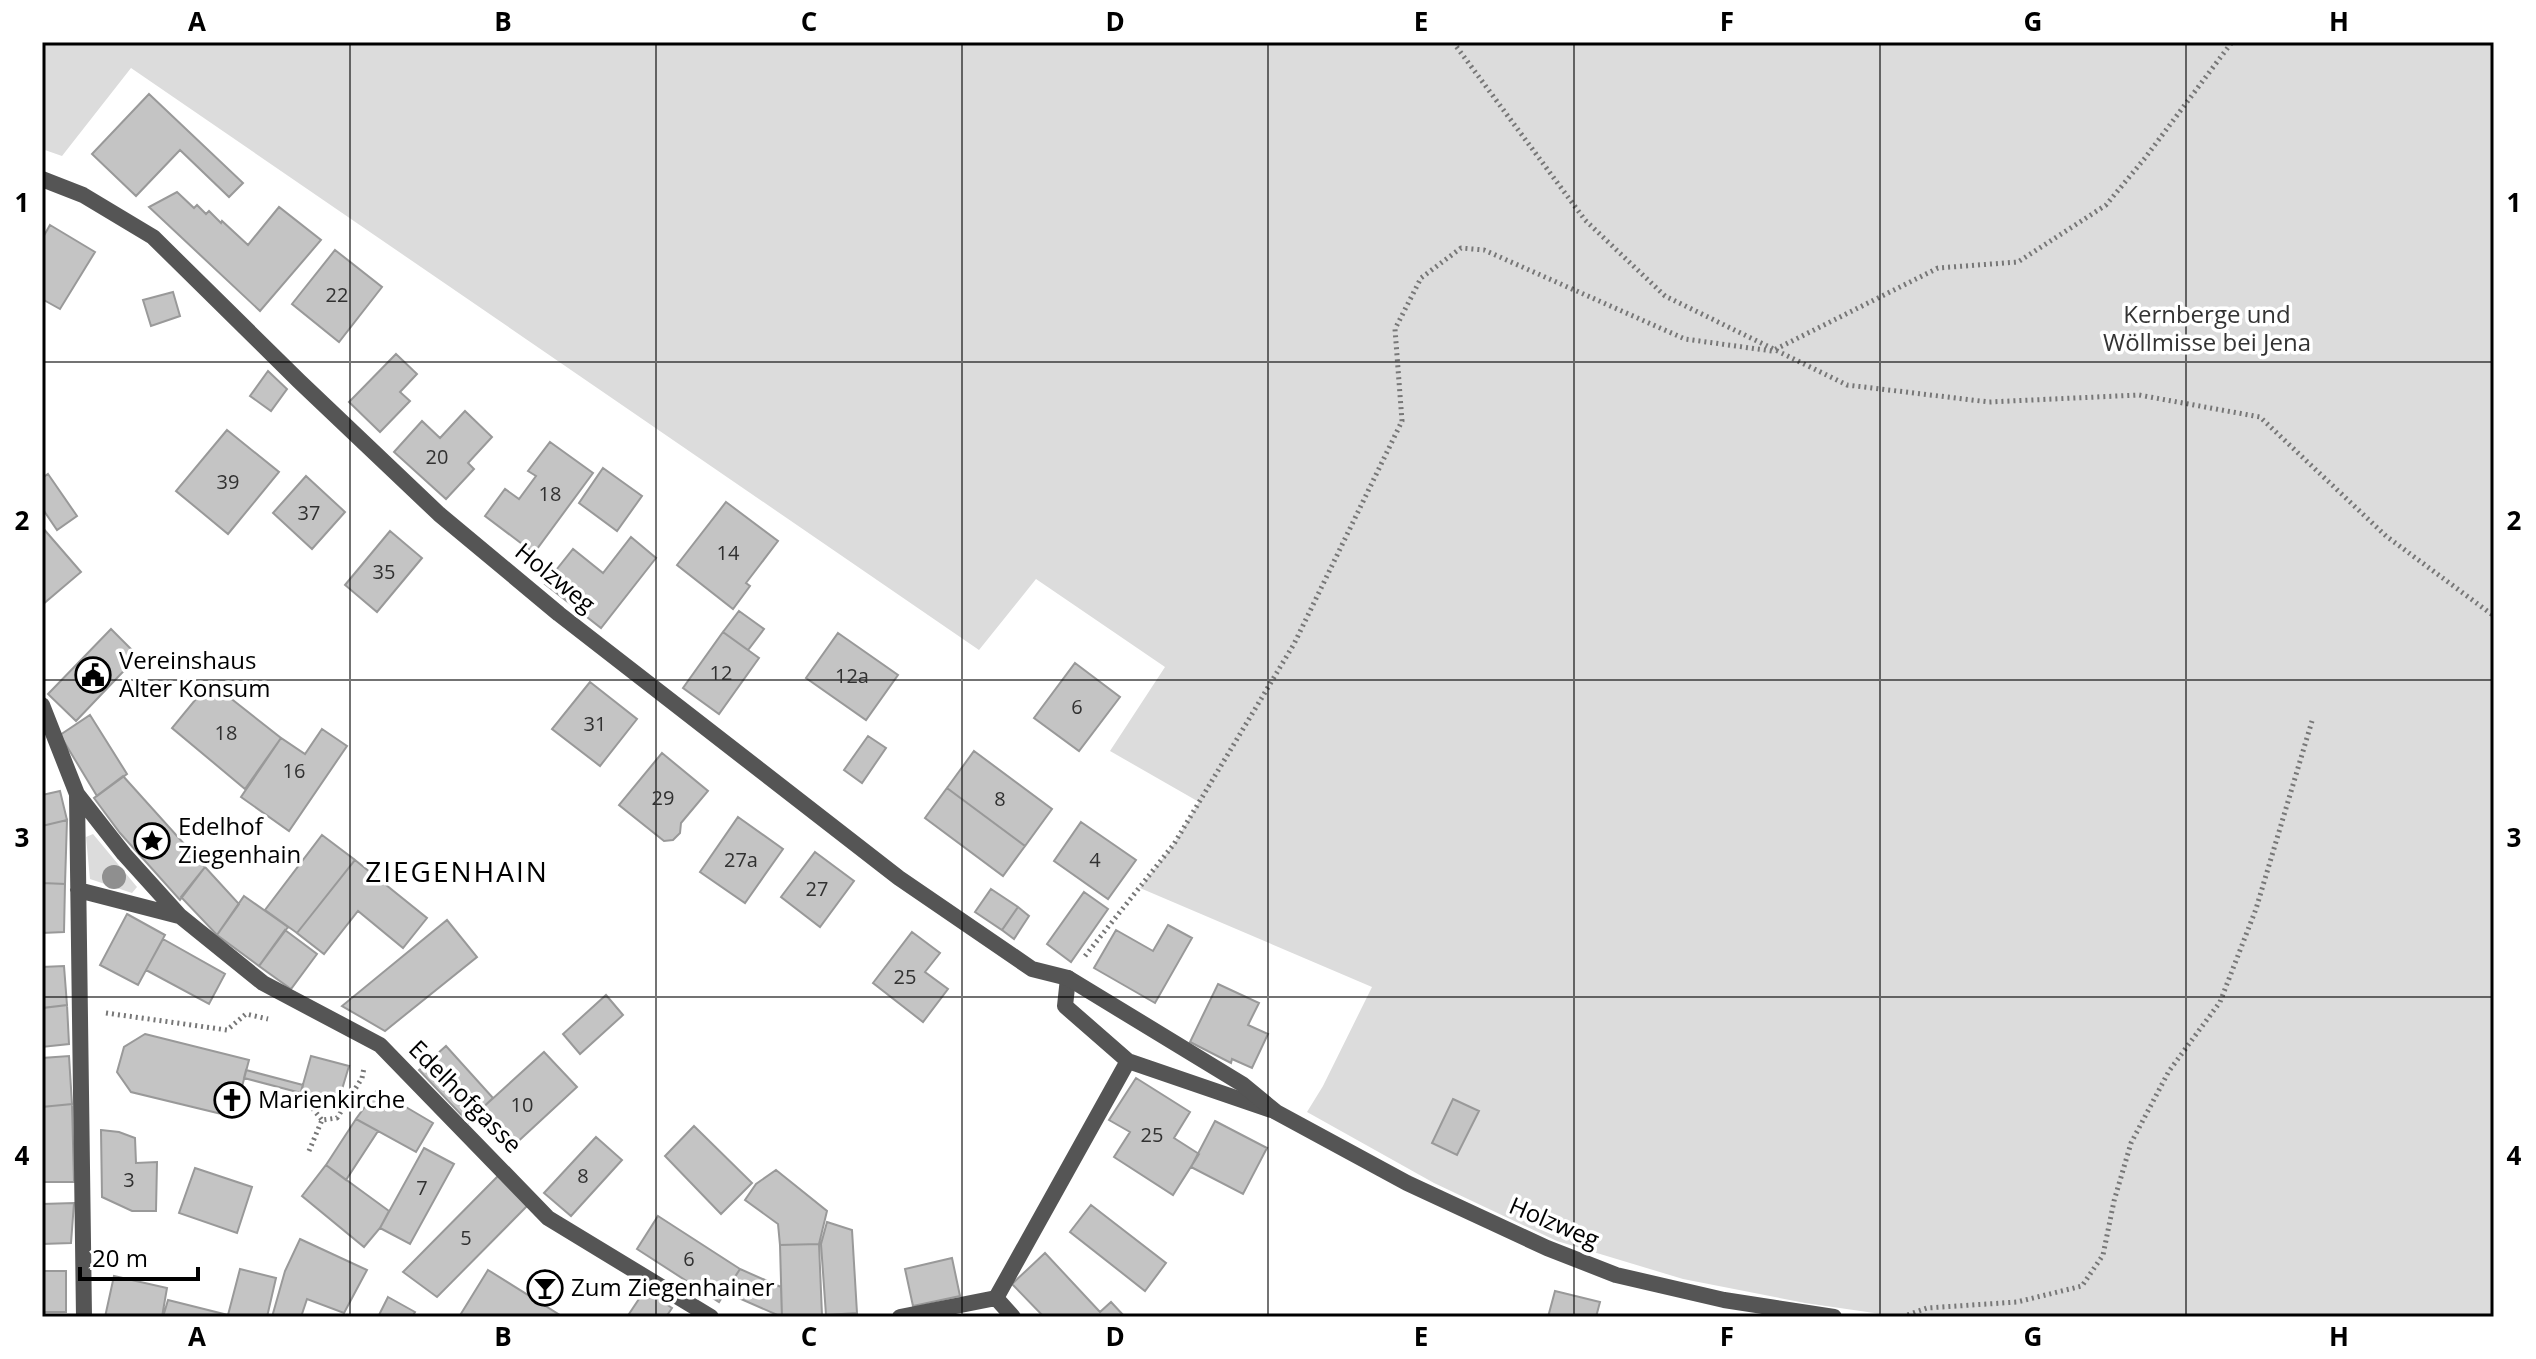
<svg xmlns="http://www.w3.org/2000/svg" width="2536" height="1359" font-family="'Open Sans',sans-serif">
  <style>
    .green { fill: #dcdcdc }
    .building { fill: #c4c4c4; stroke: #999; stroke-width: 2 }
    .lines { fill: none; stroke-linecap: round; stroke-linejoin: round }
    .path { stroke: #777; stroke-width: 5; stroke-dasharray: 2 4; stroke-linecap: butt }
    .service { stroke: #555; stroke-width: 16 }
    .minor { stroke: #555; stroke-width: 16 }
    .tree { fill: #8f8f8f }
    .grid { fill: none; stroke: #000; stroke-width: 2; stroke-opacity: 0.55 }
    .labels { text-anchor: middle; stroke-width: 7; stroke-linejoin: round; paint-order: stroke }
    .number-label { font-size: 20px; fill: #313131 }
    .park-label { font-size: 24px; fill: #333; stroke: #fff }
    .street-label { font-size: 24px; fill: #000; stroke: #fff }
    .poi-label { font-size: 24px; fill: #000; stroke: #fff; text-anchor: start }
    .quarter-label { font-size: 28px; letter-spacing: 2px; fill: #000; stroke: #fff }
    .neatline { fill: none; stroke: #000; stroke-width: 3 }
    .grid-label { font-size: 26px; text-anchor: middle; font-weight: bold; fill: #000 }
  </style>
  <rect width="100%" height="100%" fill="#fff"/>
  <path class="green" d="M 42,42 L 2494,42 L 2494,1317 L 1902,1317 L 1805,1303 L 1683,1279 L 1557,1241 L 1434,1183 L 1307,1112 L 1323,1086 L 1372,987 L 1140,888 L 1174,844 L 1199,802 L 1110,751 L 1165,667 L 1036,579 L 979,650 L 131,68 L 62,156 L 42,149 Z
    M 93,834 L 137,887 L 132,893 L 90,879 L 86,837 Z"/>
  <path class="building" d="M 149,94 L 243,183 L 229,197 L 180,150 L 136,196 L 92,154 Z
    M 177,192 L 194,208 L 197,205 L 206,214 L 209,211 L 221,223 L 222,221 L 248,245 L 279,207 L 321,240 L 260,311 L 149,207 Z
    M 50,225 L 95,252 L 60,309 L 42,299 L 42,239 Z
    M 335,250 L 382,287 L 339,342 L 292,304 Z
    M 173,292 L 180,316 L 151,326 L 143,300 Z
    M 396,354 L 417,374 L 400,392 L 410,401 L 380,432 L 349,402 Z
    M 268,371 L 287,389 L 271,411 L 250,396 Z
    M 465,411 L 492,437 L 468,463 L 474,469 L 446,499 L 394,452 L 422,421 L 440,438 Z
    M 227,430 L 279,472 L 228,534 L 176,491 Z
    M 550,442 L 593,473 L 534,553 L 485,516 L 505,489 L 519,499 L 536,476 L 528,471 Z
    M 603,468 L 642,496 L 617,531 L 579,503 Z
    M 48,474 L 77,516 L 57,530 L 42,508 L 42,478 Z
    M 306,476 L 345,512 L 312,549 L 273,513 Z
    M 726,502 L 778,541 L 746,583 L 750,586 L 733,609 L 677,565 Z
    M 42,527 L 81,572 L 42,605 Z
    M 390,531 L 422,558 L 377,612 L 345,585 Z
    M 631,537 L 656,558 L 601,628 L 545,584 L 573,549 L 603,573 Z
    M 739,611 L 764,629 L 748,650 L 723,632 Z
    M 111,629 L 138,656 L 76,721 L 48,694 Z
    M 723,632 L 759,658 L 719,714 L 683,688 Z
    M 838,633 L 898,675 L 866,720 L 806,678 Z
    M 1075,663 L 1120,697 L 1079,751 L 1034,718 Z
    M 210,682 L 281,738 L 245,789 L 172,728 Z
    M 590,682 L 637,719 L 600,766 L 552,729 Z
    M 90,715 L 127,774 L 97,796 L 60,735 Z
    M 322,729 L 347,746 L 289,831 L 241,797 L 281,738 L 305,754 Z
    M 868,736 L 886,748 L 862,783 L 844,770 Z
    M 974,751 L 1052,809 L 1025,846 L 947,788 Z
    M 662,753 L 708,791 L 681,823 L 680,833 L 673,840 L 664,841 L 619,805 Z
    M 123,776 L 205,867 L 180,900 L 120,833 L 94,798 Z
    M 947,788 L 1025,846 L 1003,876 L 925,818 Z
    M 60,791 L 67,820 L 42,826 L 42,795 Z
    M 738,817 L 783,849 L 745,903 L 700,872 Z
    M 67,820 L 65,884 L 42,883 L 42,826 Z
    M 1081,822 L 1136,860 L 1108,899 L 1054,861 Z
    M 322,835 L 355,860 L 297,933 L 265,910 Z
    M 815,852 L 854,881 L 820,927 L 781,897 Z
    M 355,860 L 427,918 L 403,948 L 358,911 L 324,954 L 297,933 Z
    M 205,867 L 239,904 L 217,935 L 181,897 Z
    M 42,883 L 65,884 L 64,932 L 42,933 Z
    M 991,889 L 1018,907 L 1002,930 L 975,912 Z
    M 1084,892 L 1108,909 L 1071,962 L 1047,944 Z
    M 244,896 L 288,927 L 259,966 L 217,935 Z
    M 1018,907 L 1029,916 L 1014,939 L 1002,930 Z
    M 127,914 L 165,935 L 138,985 L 100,965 Z
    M 447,920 L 477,957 L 385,1031 L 342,1006 Z
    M 1168,925 L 1192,938 L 1155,1003 L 1094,968 L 1116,930 L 1153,951 Z
    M 285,930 L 317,954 L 291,989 L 259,966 Z
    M 912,932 L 940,953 L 925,972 L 948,989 L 923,1022 L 873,983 Z
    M 163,939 L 225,974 L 209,1004 L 146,970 Z
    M 64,966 L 67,1005 L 42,1008 L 42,967 Z
    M 1218,984 L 1259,1003 L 1248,1025 L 1268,1034 L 1252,1068 L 1232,1059 L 1231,1063 L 1190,1042 Z
    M 606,995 L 623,1015 L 580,1054 L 563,1034 Z
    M 67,1005 L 69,1044 L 42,1047 L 42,1008 Z
    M 145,1034 L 249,1060 L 234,1117 L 131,1092 L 117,1072 L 124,1047 Z
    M 446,1046 L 493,1098 L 479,1111 L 482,1114 L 469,1123 L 419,1070 Z
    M 544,1052 L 577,1087 L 512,1147 L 479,1111 Z
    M 69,1056 L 72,1104 L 42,1107 L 42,1058 Z
    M 311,1056 L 349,1066 L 337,1106 L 300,1095 Z
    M 246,1070 L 303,1085 L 301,1093 L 244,1078 Z
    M 1136,1078 L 1190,1112 L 1174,1138 L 1199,1154 L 1173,1195 L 1114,1157 L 1130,1132 L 1109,1120 Z
    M 377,1090 L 433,1123 L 416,1152 L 356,1119 Z
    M 1453,1099 L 1479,1111 L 1457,1155 L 1432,1143 Z
    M 72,1104 L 74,1182 L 42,1182 L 42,1107 Z
    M 356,1119 L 378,1131 L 346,1180 L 326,1165 Z
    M 1215,1121 L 1267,1148 L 1243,1194 L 1191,1167 Z
    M 694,1126 L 752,1183 L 721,1214 L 665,1156 Z
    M 101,1130 L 119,1132 L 135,1138 L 136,1163 L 157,1162 L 156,1211 L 132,1211 L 102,1197 Z
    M 596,1137 L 622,1160 L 571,1216 L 544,1193 Z
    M 424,1148 L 454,1164 L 410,1244 L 380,1228 Z
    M 326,1165 L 389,1211 L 380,1228 L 364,1247 L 302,1196 Z
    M 195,1168 L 252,1187 L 237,1233 L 179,1213 Z
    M 776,1170 L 827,1211 L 819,1244 L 780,1245 L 778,1224 L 745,1200 L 756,1184 Z
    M 499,1175 L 529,1204 L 437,1297 L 403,1272 Z
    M 74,1203 L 71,1243 L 42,1244 L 42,1204 Z
    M 1091,1205 L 1166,1263 L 1145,1291 L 1070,1232 Z
    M 658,1216 L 740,1269 L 719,1302 L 637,1249 Z
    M 827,1222 L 852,1230 L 857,1313 L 826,1315 L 821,1244 Z
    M 300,1239 L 367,1270 L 344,1313 L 307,1299 L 301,1317 L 272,1317 L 285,1271 Z
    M 819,1244 L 822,1315 L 782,1317 L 780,1245 Z
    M 1045,1253 L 1100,1312 L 1111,1302 L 1125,1317 L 1044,1317 L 1012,1284 Z
    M 952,1258 L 960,1296 L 913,1306 L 905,1269 Z
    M 240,1269 L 276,1278 L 267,1317 L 163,1317 L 168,1300 L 228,1315 Z
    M 740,1269 L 781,1287 L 782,1317 L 725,1292 Z
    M 488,1270 L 563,1317 L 459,1317 Z
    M 42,1271 L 66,1271 L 66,1312 L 42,1312 Z
    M 114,1276 L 167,1288 L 162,1317 L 105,1317 Z
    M 645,1290 L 672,1308 L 666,1317 L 627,1317 Z
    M 1555,1291 L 1600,1302 L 1596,1317 L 1548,1317 Z
    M 388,1297 L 415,1312 L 412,1317 L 378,1317 Z"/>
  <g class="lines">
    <path class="path" d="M 1453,42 L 1585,220 L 1665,296 L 1847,385 L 1989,402 L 2139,395 L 2260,417 L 2386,536 L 2494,616
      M 1085,956 L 1174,844 L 1294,644 L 1402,421 L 1395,329 L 1421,278 L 1461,248 L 1484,250 L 1685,339 L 1772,351 L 1938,268 L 2018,262 L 2106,205 L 2145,158 L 2232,42
      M 106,1013 L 227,1030 L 246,1014 L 268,1019
      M 307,1106 L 313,1109 L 322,1120
      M 309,1151 L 322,1120 L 337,1118 L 362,1078 L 364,1068
      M 1902,1317 L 1927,1308 L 2017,1302 L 2082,1286 L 2103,1255 L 2114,1201 L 2131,1143 L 2169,1071 L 2220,1002 L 2256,909 L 2312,721"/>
    <path class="service" d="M 1068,978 L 1065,1006 L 1128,1061 L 1271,1110
      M 996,1298 L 1128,1061"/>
    <path class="minor" d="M 42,179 L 83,195 L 153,237 L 299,381 L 439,514 L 559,614 L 899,878 L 1032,969 L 1068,978 L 1242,1084 L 1276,1112 L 1407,1183 L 1547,1248 L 1616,1275 L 1724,1300 L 1834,1317
      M 42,705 L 77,794 L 124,854 L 180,916 L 263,983 L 380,1045 L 548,1218 L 711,1317
      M 77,794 L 84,1317
      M 78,890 L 179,916
      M 900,1317 L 996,1298 L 1013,1317"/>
  </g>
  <circle class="tree" cx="114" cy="877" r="12"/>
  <path class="grid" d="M 350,42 L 350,1317M 656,42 L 656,1317M 962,42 L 962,1317M 1268,42 L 1268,1317M 1574,42 L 1574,1317M 1880,42 L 1880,1317M 2186,42 L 2186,1317M 42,362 L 2494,362M 42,680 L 2494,680M 42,997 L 2494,997"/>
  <defs>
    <symbol id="civic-ring" viewBox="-11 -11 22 22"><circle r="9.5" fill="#fff" stroke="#000" stroke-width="1.5"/><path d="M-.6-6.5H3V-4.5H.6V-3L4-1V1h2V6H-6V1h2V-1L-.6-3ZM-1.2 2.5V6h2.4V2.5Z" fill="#000"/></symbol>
    <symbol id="sight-ring" viewBox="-11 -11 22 22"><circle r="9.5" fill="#fff" stroke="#000" stroke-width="1.5"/><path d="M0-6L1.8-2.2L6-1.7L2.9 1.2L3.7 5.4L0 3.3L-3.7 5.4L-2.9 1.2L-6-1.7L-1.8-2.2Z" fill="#000"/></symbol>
    <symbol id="church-ring" viewBox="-11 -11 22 22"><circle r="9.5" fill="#fff" stroke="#000" stroke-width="1.5"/><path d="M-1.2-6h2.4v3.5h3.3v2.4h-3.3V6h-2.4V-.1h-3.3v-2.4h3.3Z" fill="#000"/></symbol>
    <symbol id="bar-ring" viewBox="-11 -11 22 22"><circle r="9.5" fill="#fff" stroke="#000" stroke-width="1.5"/><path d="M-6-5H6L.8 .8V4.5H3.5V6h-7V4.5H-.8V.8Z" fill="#000"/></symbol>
  </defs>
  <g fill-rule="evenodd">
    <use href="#civic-ring" x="73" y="655" width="40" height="40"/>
    <use href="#sight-ring" x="132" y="821" width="40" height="40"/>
    <use href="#church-ring" x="212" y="1080" width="40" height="40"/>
    <use href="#bar-ring" x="525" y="1268" width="40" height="40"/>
  </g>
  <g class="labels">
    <g class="number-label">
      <text x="337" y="302">22</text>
      <text x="437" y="464">20</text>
      <text x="228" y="489">39</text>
      <text x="550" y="501">18</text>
      <text x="309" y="520">37</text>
      <text x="728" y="560">14</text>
      <text x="384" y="579">35</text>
      <text x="721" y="680">12</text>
      <text x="852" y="683">12a</text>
      <text x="1077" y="714">6</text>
      <text x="595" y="731">31</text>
      <text x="226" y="740">18</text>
      <text x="294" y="778">16</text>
      <text x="663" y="805">29</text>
      <text x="1000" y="806">8</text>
      <text x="741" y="867">27a</text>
      <text x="1095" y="867">4</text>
      <text x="817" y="896">27</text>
      <text x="905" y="984">25</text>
      <text x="522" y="1112">10</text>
      <text x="1152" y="1142">25</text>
      <text x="583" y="1183">8</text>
      <text x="129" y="1187">3</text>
      <text x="422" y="1195">7</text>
      <text x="466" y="1245">5</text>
      <text x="689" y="1266">6</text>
    </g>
    <g class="park-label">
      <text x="2207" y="323">Kernberge und<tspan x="2207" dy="28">Wöllmisse bei Jena</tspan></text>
    </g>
    <g class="street-label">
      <text transform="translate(555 578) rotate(39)" y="8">Holzweg</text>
      <text transform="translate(465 1097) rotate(45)" y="8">Edelhofgasse</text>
      <text transform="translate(1554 1223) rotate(23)" y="8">Holzweg</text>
    </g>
    <g class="poi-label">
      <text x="119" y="669">Vereinshaus<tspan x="119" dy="28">Alter Konsum</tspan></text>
      <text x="178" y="835">Edelhof<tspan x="178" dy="28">Ziegenhain</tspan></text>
      <text x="258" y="1108">Marienkirche</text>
      <text x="571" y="1296">Zum Ziegenhainer</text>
    </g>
    <g class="quarter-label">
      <text x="457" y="882">ZIEGENHAIN</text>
    </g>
  </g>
  <rect width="2536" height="1359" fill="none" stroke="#ffffff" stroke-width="88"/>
  <path d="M80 1267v12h118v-12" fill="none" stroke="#000000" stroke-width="4"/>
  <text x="92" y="1267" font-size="24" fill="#000000" stroke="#ffffff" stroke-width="6" paint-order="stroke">20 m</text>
  <rect x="44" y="44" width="2448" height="1271" class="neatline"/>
  <g class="grid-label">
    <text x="197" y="31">A</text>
    <text x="503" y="31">B</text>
    <text x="809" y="31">C</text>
    <text x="1115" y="31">D</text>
    <text x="1421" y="31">E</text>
    <text x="1727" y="31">F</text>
    <text x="2033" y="31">G</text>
    <text x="2339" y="31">H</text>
    <text x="22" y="212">1</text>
    <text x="2514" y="212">1</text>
    <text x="22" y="530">2</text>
    <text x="2514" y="530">2</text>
    <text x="22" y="847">3</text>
    <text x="2514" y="847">3</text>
    <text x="22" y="1165">4</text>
    <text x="2514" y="1165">4</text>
    <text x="197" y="1346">A</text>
    <text x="503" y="1346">B</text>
    <text x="809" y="1346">C</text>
    <text x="1115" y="1346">D</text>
    <text x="1421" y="1346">E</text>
    <text x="1727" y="1346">F</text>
    <text x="2033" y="1346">G</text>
    <text x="2339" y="1346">H</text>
  </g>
</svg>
